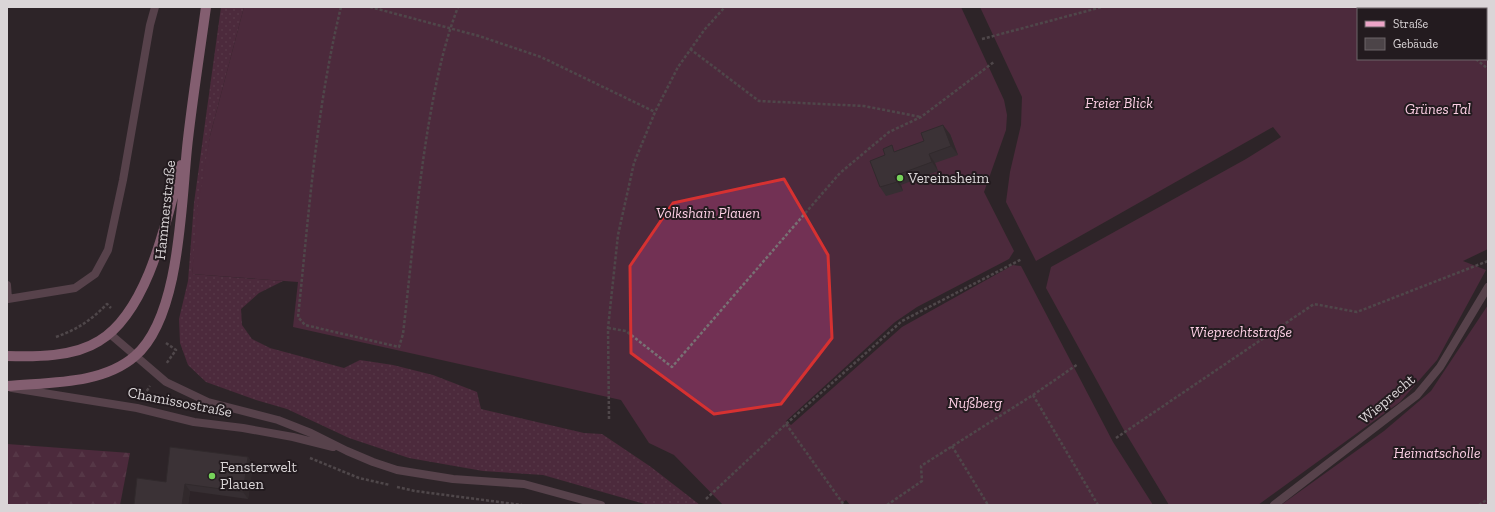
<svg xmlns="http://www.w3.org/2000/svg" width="1495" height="512" font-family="'Zilla Slab',serif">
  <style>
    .grass { fill: url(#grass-dots) }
    .forest { fill: url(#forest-firs) }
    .garden { fill: #723154; fill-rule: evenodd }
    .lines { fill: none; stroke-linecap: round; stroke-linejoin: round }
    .path { stroke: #787174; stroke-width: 2.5; stroke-dasharray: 3 2; stroke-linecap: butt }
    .service { stroke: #896677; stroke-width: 8 }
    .tertiary { stroke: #896677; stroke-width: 8 }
    .primary { stroke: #eca4c7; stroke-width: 10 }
    .wall { fill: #413a3e }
    .shaded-wall { fill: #353032 }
    .building { fill: #4c4448; stroke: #353032 }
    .marked { fill: none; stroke: #d63131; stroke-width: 3; stroke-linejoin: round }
    .poi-dot { fill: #76d25a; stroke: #231b1f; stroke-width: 1.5 }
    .labels { text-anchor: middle; stroke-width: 4; stroke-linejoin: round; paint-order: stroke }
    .park-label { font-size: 15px; font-style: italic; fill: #fbcee3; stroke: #231b1f }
    .poi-label { font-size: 15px; fill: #dad5d7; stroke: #231b1f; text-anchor: start }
    .street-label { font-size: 15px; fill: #dad5d7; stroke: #231b1f }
  </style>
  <defs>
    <pattern id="grass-dots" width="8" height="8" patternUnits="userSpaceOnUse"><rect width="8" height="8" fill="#723154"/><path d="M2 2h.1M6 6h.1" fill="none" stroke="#864e6c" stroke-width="1.8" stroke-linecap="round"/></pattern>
    <pattern id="forest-firs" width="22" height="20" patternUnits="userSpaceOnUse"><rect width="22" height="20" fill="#723154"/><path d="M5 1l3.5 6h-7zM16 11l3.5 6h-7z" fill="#864e6c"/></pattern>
  </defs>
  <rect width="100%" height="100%" fill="#2d2528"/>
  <path class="grass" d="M 221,7 L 244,7 L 210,136 L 192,274 L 283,281 L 259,293 L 241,309 L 242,325 L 252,339 L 270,348 L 344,368 L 360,360 L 393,365 L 433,375 L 477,392 L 481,409 L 584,433 L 602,434 L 651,467 L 700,505 L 648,505 L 543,475 L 483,471 L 409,458 L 349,438 L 287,409 L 256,400 L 206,382 L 188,365 L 180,343 L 179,319 L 188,281 L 194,203 Z"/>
  <path class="forest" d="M 7,444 L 130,453 L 120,505 L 7,505 Z"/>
  <path class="garden" d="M 244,7 L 961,7 L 1004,100 L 1007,115 L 1006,130 L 984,192 L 1014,251 L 1009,259 L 917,307 L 895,322 L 786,421 L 791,425 L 902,327 L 1013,265 L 1021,266 L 1113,442 L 1153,505 L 850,505 L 846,500 L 840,505 L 723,505 L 674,455 L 649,443 L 621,400 L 293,327 L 298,282 L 192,274 L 198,206 L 210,136 Z
    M 980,7 L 1488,7 L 1488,249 L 1463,261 L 1486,270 L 1437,360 L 1400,402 L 1258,505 L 1169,505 L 1125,432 L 1046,288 L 1051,267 L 1246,159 L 1281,137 L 1273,127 L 1036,261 L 1006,202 L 1010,172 L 1021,125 L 1022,97 ZM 1358,9 L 1486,9 L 1486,59 L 1358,59 Z
    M 1488,305 L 1488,505 L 1281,505 L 1384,431 L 1431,391 Z"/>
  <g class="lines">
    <path class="path" d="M 341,7 C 316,109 309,213 298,317 L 305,325 L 399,347 L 403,334 C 411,265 417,196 428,128 C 435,87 443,46 458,7
      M 370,7 L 479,36 L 541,57 L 655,112
      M 1425,7 L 1426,9
      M 982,39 L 1102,7
      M 690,49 L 759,101 L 864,106 L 921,117
      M 1476,59 L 1488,69
      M 608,328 L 626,331 L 672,367 L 840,173 L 889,132 L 921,117 L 994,62
      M 56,337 C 78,329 90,321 107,304 L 111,308
      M 166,343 L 176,350 L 166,364
      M 144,395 L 150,386
      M 1033,395 L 1098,505
      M 609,419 L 608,328 L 618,235 L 634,163 L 655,112 L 678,67 L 705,29 L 725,7
      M 786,424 L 844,505
      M 1116,438 L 1314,304 L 1357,312 L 1488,261
      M 952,446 L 988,505
      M 310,458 L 359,478 L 390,485
      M 397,487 L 415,491 L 522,505
      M 706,499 L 786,424 L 902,321 L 1022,259
      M 887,505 L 922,481 L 921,466 L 1033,395 L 1078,364
      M 1479,505 L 1488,499"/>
    <path class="service" d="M 7,285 L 8,299 L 75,288 L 95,274 L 108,250 L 123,180 L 150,25 L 155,7
      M 1274,505 L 1417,395 L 1440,367 L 1488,287"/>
    <path class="tertiary" d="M 110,334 L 166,382 L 208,402 L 278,420 L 311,433 L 347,451 L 373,462 L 397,470 L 453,479 L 524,484 L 601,505
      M 12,388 L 137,408 L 194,422 L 243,428 L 293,437 L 333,447"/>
    <path class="primary" d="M 7,356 C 35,357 74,357 99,341 C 149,311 167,218 181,165
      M 7,386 C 48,382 102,385 135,356 C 182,316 181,196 188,139 C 193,95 200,51 206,7"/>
  </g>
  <path class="wall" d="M 950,134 L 958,155 L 935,163 L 938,171 L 901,185 L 903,191 L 886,196 L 880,187 L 896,151 L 924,141 Z
    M 248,457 L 253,464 L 248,499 L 190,491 L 188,505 L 134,505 L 166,482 Z"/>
  <path class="shaded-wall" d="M 943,125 L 950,134 L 958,155 L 951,146 Z
    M 929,154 L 935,163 L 938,171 L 932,162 Z
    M 894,176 L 901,185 L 903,191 L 897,182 Z
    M 248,457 L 253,464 L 248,499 L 243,492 Z
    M 185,484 L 190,491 L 188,505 L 182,505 Z"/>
  <path class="building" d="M 943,125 L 951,146 L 929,154 L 932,162 L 894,176 L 897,182 L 880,187 L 870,161 L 885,155 L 883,149 L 892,145 L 894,152 L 924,141 L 921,133 Z
    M 170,447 L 248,457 L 243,492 L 185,484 L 182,505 L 134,505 L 137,478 L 166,482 Z"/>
  <path d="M0 0H1495V512H0ZM 784,179 L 828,255 L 832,338 L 781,404 L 714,414 L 631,353 L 630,266 L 673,203 Z" fill="#2d2528" fill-opacity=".55" fill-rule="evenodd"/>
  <path class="marked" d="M 784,179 L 828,255 L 832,338 L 781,404 L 714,414 L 631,353 L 630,266 L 673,203 Z"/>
  <g class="poi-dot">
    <circle cx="900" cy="178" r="4"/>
    <circle cx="212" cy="476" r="4"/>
  </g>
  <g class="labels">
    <g class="park-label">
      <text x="1119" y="108">Freier Blick</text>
      <text x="1438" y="114">Grünes Tal</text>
      <text x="708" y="218">Volkshain Plauen</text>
      <text x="1241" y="337">Wieprechtstraße</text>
      <text x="975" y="408">Nußberg</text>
      <text x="1437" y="458">Heimatscholle</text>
    </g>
    <g class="poi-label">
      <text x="908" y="183">Vereinsheim</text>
      <text x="220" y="472">Fensterwelt<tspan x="220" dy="17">Plauen</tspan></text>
    </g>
    <g class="street-label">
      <text transform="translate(165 210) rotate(-84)" y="5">Hammerstraße</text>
      <text transform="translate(1387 399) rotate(-40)" y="5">Wieprecht</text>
      <text transform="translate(180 402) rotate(11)" y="5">Chamissostraße</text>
    </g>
  </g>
  <rect width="1495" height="512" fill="none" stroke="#dad5d7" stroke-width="16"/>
  <rect x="1357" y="8" width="130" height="52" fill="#231b1f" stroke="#6c6569"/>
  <rect x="1365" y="21" width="20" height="6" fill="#eca4c7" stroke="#6c6569"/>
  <text x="1393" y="28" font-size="12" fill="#dad5d7">Straße</text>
  <rect x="1365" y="38" width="20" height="12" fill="#4c4448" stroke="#6c6569"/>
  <text x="1393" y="48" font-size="12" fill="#dad5d7">Gebäude</text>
</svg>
